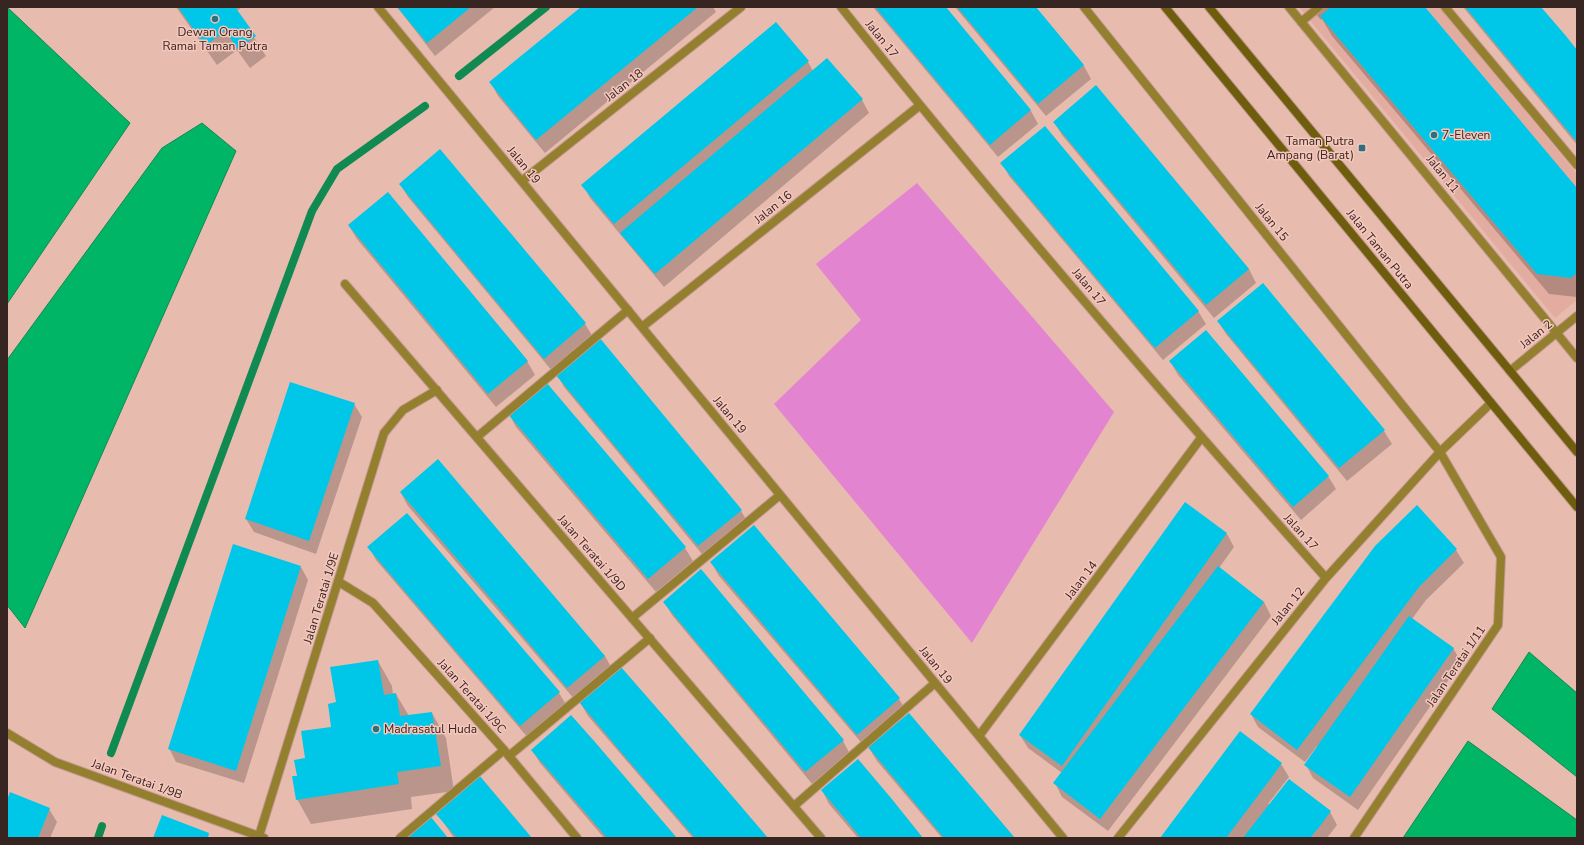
<svg xmlns="http://www.w3.org/2000/svg" width="1584" height="845" font-family="'Nunito Sans',sans-serif">
  <style>
    .built { fill: #e2ada0 }
    .green { fill: #e384d0 }
    .water { fill: #01b567; stroke: #118a52 }
    .shadow { fill: #0003 }
    .lines { fill: none; stroke-linecap: round; stroke-linejoin: round }
    .stream { stroke: #118a52; stroke-width: 8 }
    .building { fill: #00c7e7 }
    .lane-casing { stroke: #c19a90; stroke-width: 10 }
    .street-casing { stroke: #c19a90; stroke-width: 10 }
    .secondary-casing { stroke: #c19a90; stroke-width: 10 }
    .lane { stroke: #937f2d; stroke-width: 8 }
    .street { stroke: #937f2d; stroke-width: 8 }
    .secondary { stroke: #6f5d0e; stroke-width: 8 }
    .poi-dot { fill: #2b707f; stroke: #f6c7bc; stroke-width: 1.5 }
    .labels { text-anchor: middle; stroke-width: 3; stroke-linejoin: round; paint-order: stroke }
    .poi-label { font-size: 12px; fill: #362521; stroke: #f6c7bc; text-anchor: start }
    .street-label { font-size: 12px; fill: #362521; stroke: #f6c7bc }
  </style>
  <rect width="100%" height="100%" fill="#e8bbaf"/>
  <path class="built" d="M 1299,7 L 1439,7 L 1577,174 L 1577,300 L 1555,318 Z"/>
  <path class="green" d="M 917,183 L 1114,412 L 972,643 L 774,404 L 861,320 L 816,264 Z"/>
  <path class="water" d="M 7,7 L 130,123 L 7,304 Z
    M 202,123 L 236,151 L 25,628 L 7,605 L 7,360 L 162,148 Z
    M 1529,652 L 1577,693 L 1577,777 L 1492,709 Z
    M 1468,741 L 1577,820 L 1577,838 L 1403,838 Z"/>
  <path class="shadow" d="M 176,7 L 242,7 L 237,11 L 266,56 L 250,68 L 237,50 L 217,65 Z
    M 397,7 L 495,7 L 435,56 Z
    M 582,7 L 713,7 L 716,12 L 545,153 L 498,96 L 491,83 Z
    M 873,7 L 945,7 L 1031,111 L 1038,124 L 998,157 Z
    M 955,7 L 1035,7 L 1084,66 L 1091,79 L 1046,116 Z
    M 1310,7 L 1424,7 L 1577,189 L 1577,297 L 1549,294 L 1332,36 L 1322,19 L 1321,20 Z
    M 1463,7 L 1540,7 L 1577,51 L 1577,145 Z
    M 776,23 L 808,62 L 813,71 L 862,100 L 869,113 L 664,287 L 590,198 L 583,185 Z
    M 1096,87 L 1249,269 L 1256,283 L 1214,318 L 1062,135 L 1054,122 Z
    M 440,150 L 585,324 L 593,337 L 552,371 L 408,197 L 400,184 Z
    M 1002,163 L 1198,311 L 1206,324 L 1163,360 L 1009,176 Z
    M 349,226 L 527,361 L 535,375 L 496,407 L 357,239 Z
    M 1263,284 L 1384,431 L 1392,444 L 1347,481 L 1226,334 L 1218,321 Z
    M 599,339 L 741,511 L 749,524 L 706,559 L 564,387 L 557,374 Z
    M 1170,361 L 1328,476 L 1336,489 L 1301,520 L 1178,375 Z
    M 546,383 L 685,548 L 693,561 L 656,592 L 516,427 L 509,414 Z
    M 354,404 L 362,417 L 316,554 L 254,532 L 246,519 Z
    M 401,493 L 605,656 L 612,669 L 576,701 L 408,506 Z
    M 1185,504 L 1227,534 L 1234,547 L 1219,568 L 1264,602 L 1271,616 L 1108,831 L 1062,797 L 1055,783 L 1062,773 L 1028,748 L 1020,735 Z
    M 1417,506 L 1456,550 L 1464,563 L 1426,600 L 1412,619 L 1453,648 L 1461,662 L 1358,810 L 1313,778 L 1306,765 L 1318,747 L 1317,746 L 1305,762 L 1258,727 L 1251,714 Z
    M 407,514 L 559,693 L 567,706 L 529,739 L 376,560 L 369,547 Z
    M 711,562 L 899,699 L 907,712 L 865,747 L 719,576 Z
    M 301,567 L 308,580 L 244,783 L 176,762 L 169,748 Z
    M 664,602 L 843,741 L 850,754 L 813,785 L 672,615 Z
    M 378,661 L 392,686 L 393,695 L 396,694 L 409,716 L 432,713 L 446,738 L 454,791 L 411,797 L 412,809 L 311,824 L 297,799 L 298,776 L 306,759 L 332,728 Z
    M 580,702 L 767,838 L 693,838 L 588,716 Z
    M 869,748 L 1014,838 L 942,838 L 877,761 Z
    M 532,750 L 676,838 L 604,838 L 540,763 Z
    M 1281,764 L 1289,777 L 1268,804 L 1330,812 L 1337,825 L 1327,838 L 1161,838 Z
    M 822,790 L 922,838 L 858,838 L 829,804 Z
    M 7,803 L 49,809 L 57,822 L 50,838 L 7,838 Z
    M 437,813 L 531,838 L 454,838 Z"/>
  <g class="lines">
    <path class="stream" d="M 459,76 L 546,7
      M 111,753 L 312,211 L 337,169 L 425,106
      M 98,838 L 102,826"/>
  </g>
  <path class="building" d="M 178,7 L 235,7 L 256,36 L 238,49 L 225,31 L 205,46 Z
    M 397,7 L 471,7 L 427,43 Z
    M 581,7 L 698,7 L 536,140 L 489,82 Z
    M 875,7 L 946,7 L 1031,110 L 990,145 Z
    M 957,7 L 1036,7 L 1084,65 L 1038,104 Z
    M 1331,7 L 1425,7 L 1577,188 L 1577,273 L 1571,278 L 1537,274 L 1320,16 Z
    M 1465,7 L 1541,7 L 1566,36 L 1577,50 L 1577,142 Z
    M 776,22 L 809,61 L 614,224 L 581,185 Z
    M 827,58 L 863,99 L 655,274 L 620,233 Z
    M 1096,85 L 1249,269 L 1206,305 L 1053,122 Z
    M 1045,126 L 1199,311 L 1155,348 L 1000,163 Z
    M 440,149 L 586,323 L 544,359 L 399,184 Z
    M 388,192 L 528,361 L 488,394 L 348,225 Z
    M 1263,283 L 1385,430 L 1339,468 L 1217,321 Z
    M 1206,330 L 1329,476 L 1293,507 L 1169,361 Z
    M 599,337 L 742,510 L 698,546 L 555,374 Z
    M 290,382 L 355,403 L 309,541 L 245,519 Z
    M 546,382 L 686,547 L 648,579 L 508,414 Z
    M 438,459 L 605,656 L 567,688 L 400,492 Z
    M 1185,502 L 1227,533 L 1062,766 L 1019,735 Z
    M 1417,505 L 1457,549 L 1419,587 L 1297,750 L 1250,714 L 1375,546 Z
    M 407,513 L 560,692 L 520,726 L 367,547 Z
    M 754,525 L 900,698 L 857,735 L 710,562 Z
    M 233,544 L 301,566 L 236,771 L 168,749 Z
    M 1218,566 L 1264,602 L 1100,819 L 1053,783 Z
    M 701,569 L 844,740 L 805,772 L 663,602 Z
    M 1409,616 L 1454,648 L 1350,797 L 1304,765 Z
    M 378,660 L 384,695 L 396,693 L 400,716 L 432,712 L 441,766 L 397,772 L 399,784 L 296,800 L 292,776 L 297,776 L 294,760 L 305,758 L 301,731 L 331,727 L 328,704 L 336,702 L 330,667 Z
    M 621,667 L 669,722 L 768,838 L 695,838 L 626,758 L 579,702 Z
    M 909,713 L 976,792 L 1015,838 L 944,838 L 868,747 Z
    M 571,715 L 595,742 L 677,838 L 607,838 L 590,818 L 531,750 Z
    M 1240,731 L 1282,763 L 1272,777 L 1226,838 L 1160,838 Z
    M 858,759 L 891,798 L 923,838 L 861,838 L 821,790 Z
    M 479,775 L 532,838 L 457,838 L 435,813 Z
    M 1289,779 L 1331,811 L 1320,826 L 1310,838 L 1243,838 Z
    M 10,792 L 50,808 L 38,838 L 7,838 L 7,800 Z
    M 162,815 L 209,833 L 208,838 L 153,838 Z
    M 431,817 L 448,838 L 406,838 Z"/>
  <g class="lines">
    <defs>
      <path id="lane" d="M 1289,7 L 1577,358
        M 1445,7 L 1577,165
        M 1301,22 L 1319,7
        M 477,437 L 628,310
        M 632,618 L 780,495
        M 509,756 L 650,638
        M 794,806 L 935,683
        M 400,838 L 504,750"/>
      <path id="street" d="M 378,7 L 1063,838
        M 841,7 C 996,202 1160,391 1326,578
        M 1084,7 L 1440,452 L 1501,557 L 1498,625 L 1354,838
        M 522,181 L 741,7
        M 345,284 L 821,838
        M 642,327 L 919,106
        M 1510,371 L 1577,316
        M 339,582 L 373,603 L 504,750 L 577,838
        M 7,733 L 55,762 L 264,838
        M 979,736 L 1201,438
        M 259,836 L 384,433 L 403,410 L 437,390
        M 1118,838 L 1326,578 L 1440,452 L 1491,403"/>
      <path id="secondary" d="M 1165,7 L 1577,507
        M 1209,7 L 1577,452"/>
    </defs>
    <use href="#lane" class="lane-casing"/>
    <use href="#street" class="street-casing"/>
    <use href="#secondary" class="secondary-casing"/>
    <use href="#lane" class="lane"/>
    <use href="#street" class="street"/>
    <use href="#secondary" class="secondary"/>
  </g>
  <g class="poi-dot">
    <circle cx="215" cy="19" r="4"/>
    <circle cx="1434" cy="135" r="4"/>
    <rect x="1358" y="144" width="8" height="8" rx="2"/>
    <circle cx="376" cy="729" r="4"/>
  </g>
  <g class="labels">
    <g class="poi-label">
      <text x="215" y="36" text-anchor="middle">Dewan Orang<tspan x="215" dy="14">Ramai Taman Putra</tspan></text>
      <text x="1442" y="139">7-Eleven</text>
      <text x="1354" y="145" text-anchor="end">Taman Putra<tspan x="1354" dy="14">Ampang (Barat)</tspan></text>
      <text x="384" y="733">Madrasatul Huda</text>
    </g>
    <g class="street-label">
      <text transform="translate(882 39) rotate(51)" y="4">Jalan 17</text>
      <text transform="translate(624 85) rotate(-38)" y="4">Jalan 18</text>
      <text transform="translate(524 165) rotate(50)" y="4">Jalan 19</text>
      <text transform="translate(1443 174) rotate(51)" y="4">Jalan 11</text>
      <text transform="translate(773 207) rotate(-39)" y="4">Jalan 16</text>
      <text transform="translate(1272 222) rotate(51)" y="4">Jalan 15</text>
      <text transform="translate(1380 249) rotate(51)" y="4">Jalan Taman Putra</text>
      <text transform="translate(1089 287) rotate(50)" y="4">Jalan 17</text>
      <text transform="translate(1536 334) rotate(-39)" y="4">Jalan 2</text>
      <text transform="translate(730 415) rotate(50)" y="4">Jalan 19</text>
      <text transform="translate(1301 532) rotate(48)" y="4">Jalan 17</text>
      <text transform="translate(592 553) rotate(49)" y="4">Jalan Teratai 1/9D</text>
      <text transform="translate(1081 580) rotate(-53)" y="4">Jalan 14</text>
      <text transform="translate(321 598) rotate(-73)" y="4">Jalan Teratai 1/9E</text>
      <text transform="translate(1288 606) rotate(-51)" y="4">Jalan 12</text>
      <text transform="translate(936 665) rotate(51)" y="4">Jalan 19</text>
      <text transform="translate(1456 666) rotate(-56)" y="4">Jalan Teratai 1/11</text>
      <text transform="translate(472 696) rotate(48)" y="4">Jalan Teratai 1/9C</text>
      <text transform="translate(137 779) rotate(20)" y="4">Jalan Teratai 1/9B</text>
    </g>
  </g>
  <rect width="1584" height="845" fill="none" stroke="#362521" stroke-width="16"/>
</svg>
